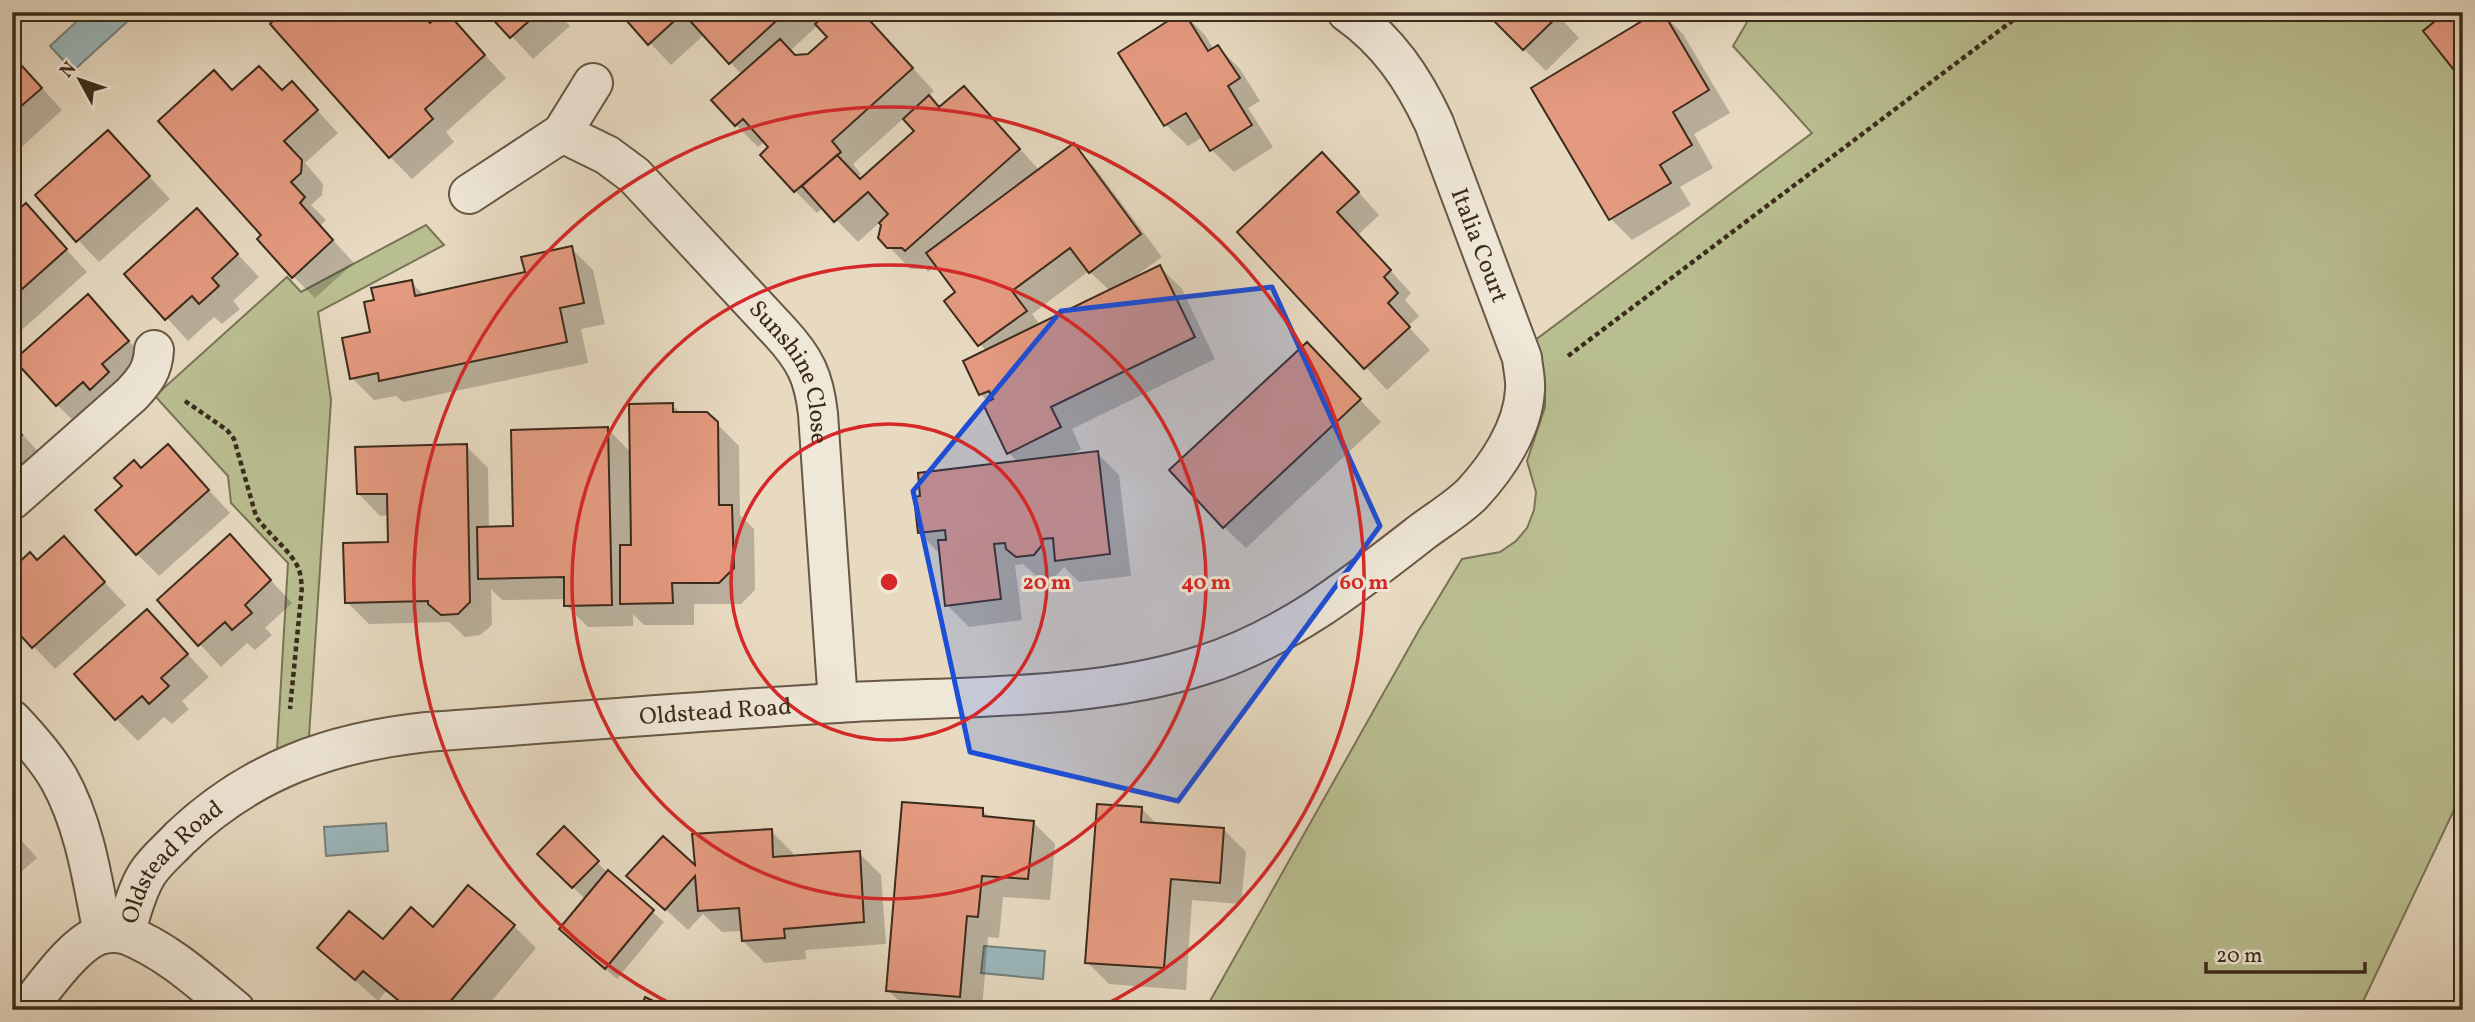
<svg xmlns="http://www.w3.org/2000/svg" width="2475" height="1022" font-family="Vollkorn,serif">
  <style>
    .green { fill: #b9be90; stroke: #7a7456; stroke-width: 2 }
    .water { fill: #9bb8bd; stroke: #75807c; stroke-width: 2 }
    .shadow { fill: #0003; fill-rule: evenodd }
    .building { fill: #e49a80; stroke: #3c2b1b; stroke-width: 2 }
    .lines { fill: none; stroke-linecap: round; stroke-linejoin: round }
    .minor-casing { stroke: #675744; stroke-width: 42 }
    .path { stroke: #3c2b1b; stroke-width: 4.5; stroke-dasharray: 5 3.5; stroke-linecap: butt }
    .minor { stroke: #efe7d7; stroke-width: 38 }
    .marked { fill: #1d4ed8; fill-opacity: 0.2; stroke: #1d4ed8; stroke-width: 5; stroke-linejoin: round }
    .ring { fill: none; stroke: #d62828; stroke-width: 3.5 }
    .labels { text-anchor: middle; stroke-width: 6; stroke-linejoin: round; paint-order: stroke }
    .street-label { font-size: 24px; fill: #3c2b1b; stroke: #efe7d7 }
    .centre { fill: #d62828; stroke: #efe7d7; stroke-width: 3.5 }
    .ring-label { font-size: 21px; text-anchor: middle; font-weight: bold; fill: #d62828; stroke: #efe7d7; stroke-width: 6; stroke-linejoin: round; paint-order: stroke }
  </style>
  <rect width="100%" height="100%" fill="#e7dac1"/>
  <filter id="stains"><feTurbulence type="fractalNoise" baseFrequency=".00286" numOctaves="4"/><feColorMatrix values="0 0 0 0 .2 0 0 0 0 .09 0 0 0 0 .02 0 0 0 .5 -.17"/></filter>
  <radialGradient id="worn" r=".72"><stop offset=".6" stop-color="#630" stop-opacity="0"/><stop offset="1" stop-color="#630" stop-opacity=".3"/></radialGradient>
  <path class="green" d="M 1753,12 L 2463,12 L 2463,791 L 2359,1010 L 1205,1010 L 1419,630 L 1462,559 L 1500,552 L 1516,541 L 1527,528 L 1534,510 L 1536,492 L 1527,461 L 1545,407 L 1545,386 L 1534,341 L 1812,133 L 1733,46 Z
    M 426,225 L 444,245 L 318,312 L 331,400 L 309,737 L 277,750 L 288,563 L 231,503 L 228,476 L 155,396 L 287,277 L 301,292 Z"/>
  <path class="water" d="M 87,12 L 122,12 L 129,20 L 73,71 L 50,46 Z
    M 386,823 L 388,851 L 326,856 L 324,827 Z
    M 984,946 L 1045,951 L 1043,979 L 981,973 Z"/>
  <path class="shadow" d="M 54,12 L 66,12 L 60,18 Z
    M 285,12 L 384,12 L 389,17 L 420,12 L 431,24 L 466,34 L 506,78 L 446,132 L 454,142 L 412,179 L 390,157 Z
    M 489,12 L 564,12 L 560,16 L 570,26 L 533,59 Z
    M 621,12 L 861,12 L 934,91 L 928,96 L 940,109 L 985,110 L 1040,171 L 1073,146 L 1095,168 L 1162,257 L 1134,277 L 1135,279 L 1160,267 L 1182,289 L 1215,359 L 1072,429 L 1081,449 L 1068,456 L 1097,453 L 1119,475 L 1131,576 L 1079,582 L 1064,567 L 1056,576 L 1039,578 L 1023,564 L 1015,565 L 1022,620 L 969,627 L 947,605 L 941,555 L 919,533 L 1019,463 L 1009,453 L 989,403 L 981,394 L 965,361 L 986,351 L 946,301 L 958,293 L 937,264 L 928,272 L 926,269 L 911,269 L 880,238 L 883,225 L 880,222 L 858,242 L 824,207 L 817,213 L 795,191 L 762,155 L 771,148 L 765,141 L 758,147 L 736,125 L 742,75 L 705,34 L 671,65 ZM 818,25 L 829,37 L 808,56 L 795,56 L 790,51 ZM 904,118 L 917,131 L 861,181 L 857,178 L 861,174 L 853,164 ZM 1089,271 L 1110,291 L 1040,325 L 1032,314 Z
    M 1555,12 L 1579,38 L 1546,71 L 1491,16 Z
    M 1661,12 L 1683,34 L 1730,113 L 1694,134 L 1713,168 L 1680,187 L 1691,205 L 1632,240 L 1610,218 Z
    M 2463,12 L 2463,76 L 2426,31 Z
    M 1183,13 L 1205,35 L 1214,50 L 1218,47 L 1240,69 L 1260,101 L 1248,108 L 1273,147 L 1234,172 L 1212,150 L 1203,137 L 1188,146 L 1166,125 Z
    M 12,55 L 62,110 L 12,156 Z
    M 292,83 L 338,133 L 305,163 L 323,184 L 322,195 L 311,205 L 326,220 L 320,226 L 354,263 L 315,298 L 293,276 L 264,235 L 233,92 L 282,92 Z
    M 108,132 L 170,199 L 99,262 L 78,240 Z
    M 1344,176 L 1379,215 L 1358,235 L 1411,293 L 1405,300 L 1419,316 L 1408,326 L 1430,350 L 1387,390 L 1240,232 Z
    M 26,206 L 87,272 L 16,335 L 12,331 L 12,218 Z
    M 197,211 L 259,277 L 233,301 L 240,309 L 222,324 L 214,317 L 188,341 L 127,274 Z
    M 571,248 L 593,270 L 605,324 L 581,329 L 588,363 L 403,402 L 396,396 L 374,400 L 352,378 L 373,333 L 376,301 L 411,282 L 425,296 L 527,274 Z
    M 87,296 L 149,363 L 79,426 L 57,405 Z
    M 1328,366 L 1381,422 L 1246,548 L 1224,527 Z
    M 672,405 L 682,414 L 707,414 L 739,446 L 740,515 L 754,529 L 755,590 L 741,604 L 694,604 L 694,625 L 644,625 L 633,614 L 633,626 L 588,627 L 566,605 L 566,599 L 502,600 L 491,589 L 492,625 L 480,635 L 465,637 L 449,622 L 369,624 L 347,602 L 390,544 L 389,515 L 380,516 L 359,494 L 466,446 L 488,468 L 489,528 L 515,528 L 608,429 L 631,453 Z
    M 12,423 L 43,457 L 12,499 Z
    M 168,446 L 230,513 L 159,576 L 137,554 L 142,470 Z
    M 230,537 L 292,603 L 265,628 L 272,635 L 255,650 L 247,643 L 221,667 L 159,600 Z
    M 64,539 L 126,605 L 55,669 L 12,623 L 38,562 Z
    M 147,611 L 209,677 L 182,701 L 189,709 L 172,724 L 164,717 L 138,741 L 116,719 Z
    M 1142,809 L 1158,825 L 1224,830 L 1246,852 L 1241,904 L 1192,900 L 1186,990 L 1109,984 L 1087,962 Z
    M 982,810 L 991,819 L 1033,822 L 1055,844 L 1050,900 L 1003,897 L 999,938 L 988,937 L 982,1010 L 908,1010 L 888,990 Z
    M 564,829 L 609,874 L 664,922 L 617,979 L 572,940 L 586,900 L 539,854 Z
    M 12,830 L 37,858 L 12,880 Z
    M 771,831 L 793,853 L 793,858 L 859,853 L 881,875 L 886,944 L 805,950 L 806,959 L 765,963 L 743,941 L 742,931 L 722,932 L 703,914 L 688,930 L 629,876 L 697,869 Z
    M 12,883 L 18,889 L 12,895 Z
    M 468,887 L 514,926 L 536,948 L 484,1010 L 408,1010 L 386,991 L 378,1001 L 319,948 L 383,942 L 433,929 Z"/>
  <path class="building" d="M 282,12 L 384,12 L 387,16 L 392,12 L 420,12 L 430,23 L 441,12 L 447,12 L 485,55 L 425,109 L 433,119 L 389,158 L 270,24 Z
    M 486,12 L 539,12 L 510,38 Z
    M 619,12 L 786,12 L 729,64 L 683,13 L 648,45 Z
    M 828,12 L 862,12 L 913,68 L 832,141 L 841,152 L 794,192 L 760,155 L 768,147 L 743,119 L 735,126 L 711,100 L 780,39 L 795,55 L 808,54 L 827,37 L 815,24 Z
    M 1182,12 L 1184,12 L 1208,51 L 1218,45 L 1240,78 L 1228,86 L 1252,125 L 1210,151 L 1186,113 L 1164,126 L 1118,53 Z
    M 1492,12 L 1556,12 L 1559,15 L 1523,50 L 1489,16 Z
    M 1657,12 L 1663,12 L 1709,90 L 1673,112 L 1692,145 L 1660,165 L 1671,183 L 1609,220 L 1531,88 Z
    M 2446,12 L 2463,12 L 2463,63 L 2454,70 L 2423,31 Z
    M 12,55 L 42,88 L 12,114 Z
    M 259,66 L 282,90 L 292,81 L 318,110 L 284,141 L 302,160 L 301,173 L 291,182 L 305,197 L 300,203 L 333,240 L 292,278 L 257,239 L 261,235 L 158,121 L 214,70 L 232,90 Z
    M 964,86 L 1020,149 L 905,251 L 902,248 L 887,248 L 878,238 L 881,225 L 879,223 L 888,214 L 868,192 L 834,222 L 802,186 L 837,155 L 860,179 L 914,131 L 903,119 L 929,95 L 939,107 Z
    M 108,130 L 150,176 L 76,242 L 35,195 Z
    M 1074,143 L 1141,234 L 1089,273 L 1070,248 L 1012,291 L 1027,311 L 978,346 L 944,301 L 955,292 L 926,253 Z
    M 1322,152 L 1359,192 L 1337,212 L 1391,270 L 1384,277 L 1398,293 L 1388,303 L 1410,327 L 1364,369 L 1237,232 Z
    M 26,203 L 67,249 L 12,298 L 12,215 Z
    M 197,208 L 238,254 L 212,278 L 219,286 L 199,304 L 192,296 L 165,320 L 124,274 Z
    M 572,246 L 584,303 L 560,308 L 567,342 L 379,381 L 378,373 L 350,379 L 342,338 L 370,332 L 364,302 L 374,300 L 371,288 L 412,280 L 415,296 L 525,272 L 521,257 Z
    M 1160,265 L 1195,337 L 1051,407 L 1061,427 L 1007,454 L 983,404 L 993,399 L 989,391 L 979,395 L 963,361 Z
    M 88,294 L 129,341 L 102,364 L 109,372 L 90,390 L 83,382 L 56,406 L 14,360 Z
    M 1307,342 L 1361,399 L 1223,528 L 1169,470 Z
    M 673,403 L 673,412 L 707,412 L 718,422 L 719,505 L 732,505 L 734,568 L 719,583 L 672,583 L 673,603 L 620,604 L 620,545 L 631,545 L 629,404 Z
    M 12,423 L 22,435 L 12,444 Z
    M 608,427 L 612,605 L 564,606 L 564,577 L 478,579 L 477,527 L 513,526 L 511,430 Z
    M 168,444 L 209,490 L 136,555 L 95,510 L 122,486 L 114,478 L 134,460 L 141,468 Z
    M 467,444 L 470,602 L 458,614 L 441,615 L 428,604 L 428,601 L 345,603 L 343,543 L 388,542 L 387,494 L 357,494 L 355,447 Z
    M 1098,451 L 1110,554 L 1055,561 L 1053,538 L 1042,539 L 1043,544 L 1034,555 L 1016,557 L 1006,549 L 1005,543 L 994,544 L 1001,599 L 945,606 L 938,540 L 946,540 L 945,530 L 918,533 L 914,497 L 920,496 L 918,473 Z
    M 230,534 L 271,580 L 245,605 L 252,613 L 232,630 L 225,622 L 198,646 L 157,600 Z
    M 64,536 L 105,582 L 32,648 L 12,626 L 12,583 L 18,578 L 12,572 L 12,569 L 30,552 L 37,560 Z
    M 147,609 L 188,654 L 161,678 L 169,686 L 149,704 L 142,696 L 115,720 L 74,674 Z
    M 902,802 L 983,808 L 983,816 L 1034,821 L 1028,879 L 982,876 L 978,917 L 967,916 L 960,997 L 886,991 Z
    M 1097,804 L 1142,807 L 1141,822 L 1224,828 L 1220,883 L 1171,879 L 1164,968 L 1085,963 Z
    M 564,826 L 599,861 L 572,888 L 537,854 Z
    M 772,829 L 773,857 L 860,851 L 864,922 L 784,929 L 785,938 L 742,941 L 739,908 L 698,911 L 695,876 L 665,910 L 626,876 L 663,836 L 695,865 L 692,834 Z
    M 608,870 L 654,910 L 605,969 L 559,929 Z
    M 468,885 L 515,925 L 443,1010 L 410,1010 L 363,971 L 355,980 L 317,948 L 349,911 L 383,939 L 411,907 L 433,927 Z
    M 645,997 L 672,1010 L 640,1010 Z"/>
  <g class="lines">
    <defs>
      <g id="minor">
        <path id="s1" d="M 562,133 L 607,155 L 634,175 L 780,332 C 805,359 814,377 818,414 L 838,703"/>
        <path d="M 469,194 L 562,133 L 593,83"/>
        <path d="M 12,500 L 132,394 C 145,380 153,370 154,350"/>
        <path d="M 12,720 C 29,738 47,758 59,779 C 85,825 93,883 103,934"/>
        <path d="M 125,934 C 168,951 200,981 235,1010"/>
        <path id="s2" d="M 26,1010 C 44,988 76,940 103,934 C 111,932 118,933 125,934 C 131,914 136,892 147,874 C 156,860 169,850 180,838 C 251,770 332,742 427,732 C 570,722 712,710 854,702 C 967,696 1095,700 1203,665 C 1286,639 1354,585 1422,532 C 1438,520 1458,508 1472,494 C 1498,466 1523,428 1525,390 C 1526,380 1523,369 1522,358 L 1434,123 C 1413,78 1388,41 1347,12"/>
      </g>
    </defs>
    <use href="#minor" class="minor-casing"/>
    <path class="path" d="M 1568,356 L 2024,12
      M 185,401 L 227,430 L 234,439 L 256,516 C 267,534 293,552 299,570 C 301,575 301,582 302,587 L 290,709"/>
    <use href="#minor" class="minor"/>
  </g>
  <path class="marked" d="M 1272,287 L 1380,526 L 1178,801 L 970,752 L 913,491 L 1061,311 Z"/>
  <g class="ring">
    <circle cx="889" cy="582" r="158"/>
    <circle cx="889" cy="582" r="317"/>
    <path d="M681 1009A475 475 0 1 1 1097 1009"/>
  </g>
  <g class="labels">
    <g class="street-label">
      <text transform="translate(1480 245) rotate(69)" y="8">Italia Court</text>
      <text dy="8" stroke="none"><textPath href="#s1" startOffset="340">Sunshine Close</textPath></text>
      <text dy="8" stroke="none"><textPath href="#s2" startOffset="808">Oldstead Road</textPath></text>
      <text dy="8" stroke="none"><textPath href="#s2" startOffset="220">Oldstead Road</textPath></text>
    </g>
  </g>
  <circle cx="889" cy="582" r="10" class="centre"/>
  <g class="ring-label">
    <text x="1047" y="589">20 m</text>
    <text x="1206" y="589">40 m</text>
    <text x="1364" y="589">60 m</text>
  </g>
  <rect width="2475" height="1022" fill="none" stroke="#e7dac1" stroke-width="42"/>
  <rect x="14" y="14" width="2447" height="994" fill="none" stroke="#3c2b1b" stroke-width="3.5"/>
  <rect x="21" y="21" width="2433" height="980" fill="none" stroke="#3c2b1b" stroke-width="2"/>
  <g transform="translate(80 80) rotate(310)" stroke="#efe7d7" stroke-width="5" paint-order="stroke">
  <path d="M0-5L12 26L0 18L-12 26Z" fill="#3c2b1b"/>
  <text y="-10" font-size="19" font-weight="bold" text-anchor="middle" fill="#3c2b1b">N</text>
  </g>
  <path d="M2206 962v10h159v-10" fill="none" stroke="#3c2b1b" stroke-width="3.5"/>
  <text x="2216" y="962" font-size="21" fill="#3c2b1b" stroke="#efe7d7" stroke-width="5" paint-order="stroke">20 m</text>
  <rect width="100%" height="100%" filter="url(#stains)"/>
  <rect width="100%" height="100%" fill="url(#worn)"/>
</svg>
